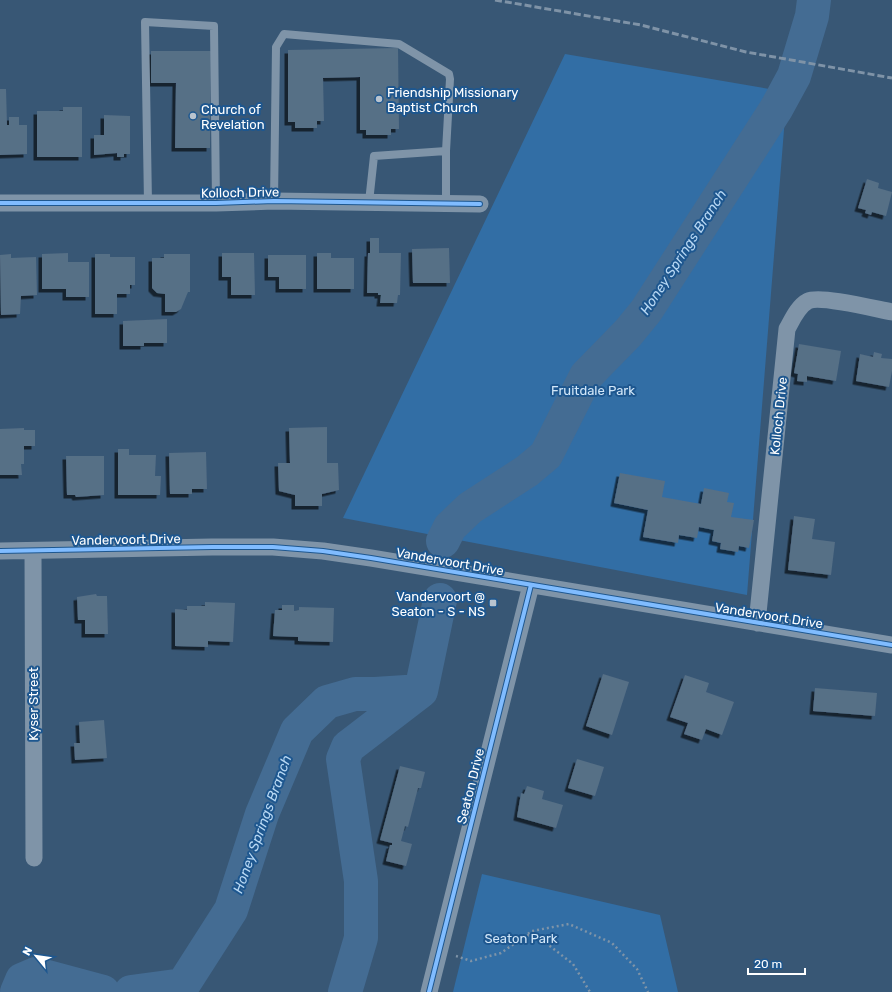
<svg xmlns="http://www.w3.org/2000/svg" width="892" height="992" font-family="Rubik,sans-serif">
  <style>
    .green { fill: #326ea5 }
    .lines { fill: none; stroke-linecap: round; stroke-linejoin: round }
    .river { stroke: #446c93; stroke-width: 34 }
    .building { fill: #566f86; filter: url(#shadow) }
    .path { stroke: #7f94a8; stroke-width: 2.5; stroke-dasharray: 2 3; stroke-linecap: butt }
    .lane { stroke: #7f94a8; stroke-width: 8 }
    .street { stroke: #7f94a8; stroke-width: 17 }
    .rail { stroke: #7f93a7; stroke-width: 3; stroke-dasharray: 7 3; stroke-linecap: butt }
    .cycleway-casing { stroke: #1e578f; stroke-width: 6 }
    .cycleway { stroke: #80bcff; stroke-width: 4 }
    .poi-dot { fill: #b9c4cf; stroke: #1e578f; stroke-width: 1.5 }
    .labels { text-anchor: middle; stroke-width: 4; stroke-linejoin: round; paint-order: stroke }
    .poi-label { font-size: 13px; fill: #fff; stroke: #1e578f; text-anchor: start }
    .street-label { font-size: 13px; fill: #fff; stroke: #1e578f }
    .park-label { font-size: 13px; fill: #d2e7f9; stroke: #1e578f }
    .water-label { font-size: 14px; font-style: italic; fill: #b8d8f4; stroke: #1e578f }
  </style>
  <defs>
    <filter id="shadow"><feDropShadow dx="-3.5" dy="3.5" stdDeviation="0" flood-color="#0009"/></filter>
  </defs>
  <rect width="100%" height="100%" fill="#385775"/>
  <path class="green" d="M 565,54 L 787,92 L 747,595 L 343,518 Z
    M 482,874 L 660,915 L 678,992 L 453,992 Z"/>
  <g class="lines">
    <path class="river" d="M 443,541 L 450,527 L 470,508 L 527,471 L 546,455 L 586,376 L 628,333 L 646,311 L 776,109 L 794,76 L 812,16 L 814,0
      M 17,992 L 22,980 L 36,974 L 103,992
      M 131,992 L 183,985 L 231,910 L 262,814 L 297,731 L 327,702 L 355,694 L 375,694 L 421,691 L 440,600
      M 345,992 L 361,938 L 361,881 L 343,759 L 348,747 L 421,691"/>
  </g>
  <path class="building" d="M 398,48 L 399,129 L 391,129 L 391,135 L 366,135 L 366,130 L 360,130 L 360,77 L 323,78 L 324,121 L 317,121 L 317,128 L 295,128 L 295,122 L 288,122 L 288,50 Z
    M 151,51 L 211,51 L 210,148 L 175,148 L 176,83 L 151,83 Z
    M 0,89 L 6,89 L 7,125 L 9,125 L 9,117 L 19,117 L 19,125 L 27,125 L 27,154 L 0,155 Z
    M 63,107 L 82,107 L 82,157 L 37,157 L 37,111 L 63,111 Z
    M 104,115 L 130,116 L 130,154 L 124,154 L 124,157 L 117,157 L 117,153 L 94,155 L 94,135 L 104,135 Z
    M 867,179 L 879,183 L 878,188 L 892,192 L 886,216 L 872,212 L 871,215 L 865,213 L 866,210 L 858,208 Z
    M 370,238 L 379,238 L 379,253 L 401,253 L 400,295 L 398,295 L 397,303 L 380,303 L 381,295 L 378,295 L 378,293 L 367,293 L 368,253 L 370,253 Z
    M 449,248 L 450,283 L 413,283 L 412,249 Z
    M 68,253 L 68,262 L 89,262 L 89,297 L 66,297 L 66,289 L 42,289 L 42,254 Z
    M 222,253 L 254,253 L 255,295 L 231,295 L 231,277 L 222,277 Z
    M 317,253 L 331,253 L 331,258 L 354,258 L 354,289 L 317,289 Z
    M 11,254 L 11,258 L 36,257 L 37,295 L 21,296 L 20,314 L 1,315 L 0,255 Z
    M 95,254 L 110,254 L 110,257 L 135,257 L 135,285 L 130,285 L 130,294 L 117,294 L 117,314 L 95,314 Z
    M 164,254 L 190,254 L 190,292 L 188,292 L 181,309 L 176,312 L 165,312 L 165,294 L 157,293 L 152,288 L 152,258 L 164,258 Z
    M 268,255 L 306,255 L 306,289 L 279,289 L 279,277 L 268,277 Z
    M 167,319 L 167,343 L 144,343 L 144,346 L 123,346 L 123,321 Z
    M 799,344 L 841,351 L 836,381 L 807,376 L 807,382 L 797,381 L 798,374 L 794,373 Z
    M 874,352 L 882,354 L 881,358 L 892,359 L 892,371 L 889,387 L 856,381 L 860,354 L 873,357 Z
    M 327,427 L 327,463 L 338,463 L 339,490 L 322,494 L 322,506 L 295,506 L 295,495 L 279,491 L 278,463 L 290,463 L 289,428 Z
    M 24,428 L 24,430 L 35,430 L 35,446 L 24,446 L 24,464 L 21,464 L 22,475 L 0,475 L 0,429 Z
    M 118,449 L 129,449 L 129,455 L 156,455 L 155,476 L 161,476 L 160,495 L 118,495 Z
    M 206,452 L 207,489 L 192,489 L 192,494 L 170,494 L 169,453 Z
    M 66,456 L 104,456 L 104,495 L 76,497 L 75,495 L 67,495 Z
    M 620,473 L 665,481 L 662,497 L 701,504 L 704,488 L 729,493 L 727,502 L 734,503 L 731,517 L 754,520 L 749,548 L 739,546 L 738,552 L 720,549 L 721,543 L 712,541 L 714,530 L 699,527 L 697,538 L 679,535 L 678,543 L 643,537 L 648,510 L 614,503 Z
    M 794,516 L 815,519 L 812,539 L 835,542 L 831,575 L 788,570 Z
    M 96,594 L 97,596 L 107,596 L 108,634 L 85,634 L 85,620 L 78,620 L 77,597 Z
    M 205,602 L 235,603 L 233,642 L 208,641 L 208,647 L 175,646 L 175,609 L 187,610 L 187,606 L 205,606 Z
    M 282,605 L 294,605 L 294,611 L 299,610 L 299,607 L 334,608 L 333,642 L 298,641 L 298,637 L 273,636 L 275,610 L 282,610 Z
    M 603,674 L 629,682 L 612,735 L 586,726 Z
    M 685,675 L 709,683 L 706,692 L 734,702 L 722,735 L 706,729 L 702,740 L 684,734 L 688,723 L 670,717 Z
    M 815,688 L 877,693 L 875,716 L 813,711 Z
    M 104,720 L 107,758 L 75,760 L 74,743 L 80,743 L 79,722 Z
    M 577,759 L 604,767 L 595,796 L 568,788 Z
    M 400,766 L 425,772 L 421,788 L 418,788 L 408,827 L 405,826 L 401,841 L 412,844 L 406,866 L 386,861 L 390,845 L 392,845 L 392,843 L 380,840 Z
    M 527,786 L 544,791 L 542,799 L 563,805 L 556,828 L 517,817 L 521,793 L 524,794 Z"/>
  <g class="lines">
    <path class="path" d="M 527,935 L 546,943 L 573,964 L 590,992
      M 456,956 L 471,961 L 501,953 L 532,931 L 569,924 L 612,943 L 637,969 L 648,992"/>
    <path class="lane" d="M 274,201 L 276,47 L 284,34 L 399,44 L 449,74 L 450,79 L 446,151 L 446,203
      M 369,202 L 374,156 L 446,151
      M 148,203 L 145,22 L 214,26 L 216,203"/>
    <path class="street" d="M 0,203 L 216,203 L 274,201 L 480,204
      M 0,551 L 212,547 L 273,547 L 323,551 L 371,558 L 892,645
      M 33,551 L 34,858
      M 757,623 L 787,329 C 792,320 798,306 808,301 C 820,295 876,309 892,312
      M 429,992 L 531,585"/>
    <path class="rail" d="M 495,0 L 641,25 L 746,52 L 892,78"/>
    <defs>
      <path id="cycleway" d="M 0,203 L 216,203 L 274,201 L 480,204
        M 0,551 L 212,547 L 273,547 L 323,551 L 371,558 L 892,645
        M 429,992 L 531,585"/>
    </defs>
    <use href="#cycleway" class="cycleway-casing"/>
    <use href="#cycleway" class="cycleway"/>
  </g>
  <g class="poi-dot">
    <circle cx="379" cy="99" r="4"/>
    <circle cx="193" cy="116" r="4"/>
    <rect x="489" y="599" width="8" height="8" rx="2"/>
  </g>
  <g class="labels">
    <g class="poi-label">
      <text x="387" y="97">Friendship Missionary<tspan x="387" dy="15">Baptist Church</tspan></text>
      <text x="201" y="114">Church of<tspan x="201" dy="15">Revelation</tspan></text>
      <text x="485" y="601" text-anchor="end">Vandervoort @<tspan x="485" dy="15">Seaton - S - NS</tspan></text>
    </g>
    <g class="street-label">
      <text transform="translate(240 192) rotate(-1)" y="5">Kolloch Drive</text>
      <text transform="translate(778 416) rotate(-84)" y="5">Kolloch Drive</text>
      <text transform="translate(126 539) rotate(-1)" y="5">Vandervoort Drive</text>
      <text transform="translate(450 561) rotate(10)" y="5">Vandervoort Drive</text>
      <text transform="translate(769 615) rotate(9)" y="5">Vandervoort Drive</text>
      <text transform="translate(33 704) rotate(-90)" y="5">Kyser Street</text>
      <text transform="translate(470 786) rotate(-76)" y="5">Seaton Drive</text>
    </g>
    <g class="park-label">
      <text x="593" y="395">Fruitdale Park</text>
      <text x="521" y="943">Seaton Park</text>
    </g>
    <g class="water-label">
      <text transform="translate(683 252) rotate(-57)" y="5">Honey Springs Branch</text>
      <text transform="translate(262 824) rotate(-70)" y="5">Honey Springs Branch</text>
    </g>
  </g>
  <g transform="translate(36 956) rotate(299)" stroke="#1e578f" stroke-width="3" paint-order="stroke">
  <path d="M0-3L7 15L0 10L-7 15Z" fill="#ffffff"/>
  <text y="-6" font-size="11" font-weight="bold" text-anchor="middle" fill="#ffffff">N</text>
  </g>
  <path d="M748 968v6h57v-6" fill="none" stroke="#ffffff" stroke-width="2"/>
  <text x="754" y="968" font-size="12" fill="#ffffff" stroke="#1e578f" stroke-width="3" paint-order="stroke">20 m</text>
</svg>
